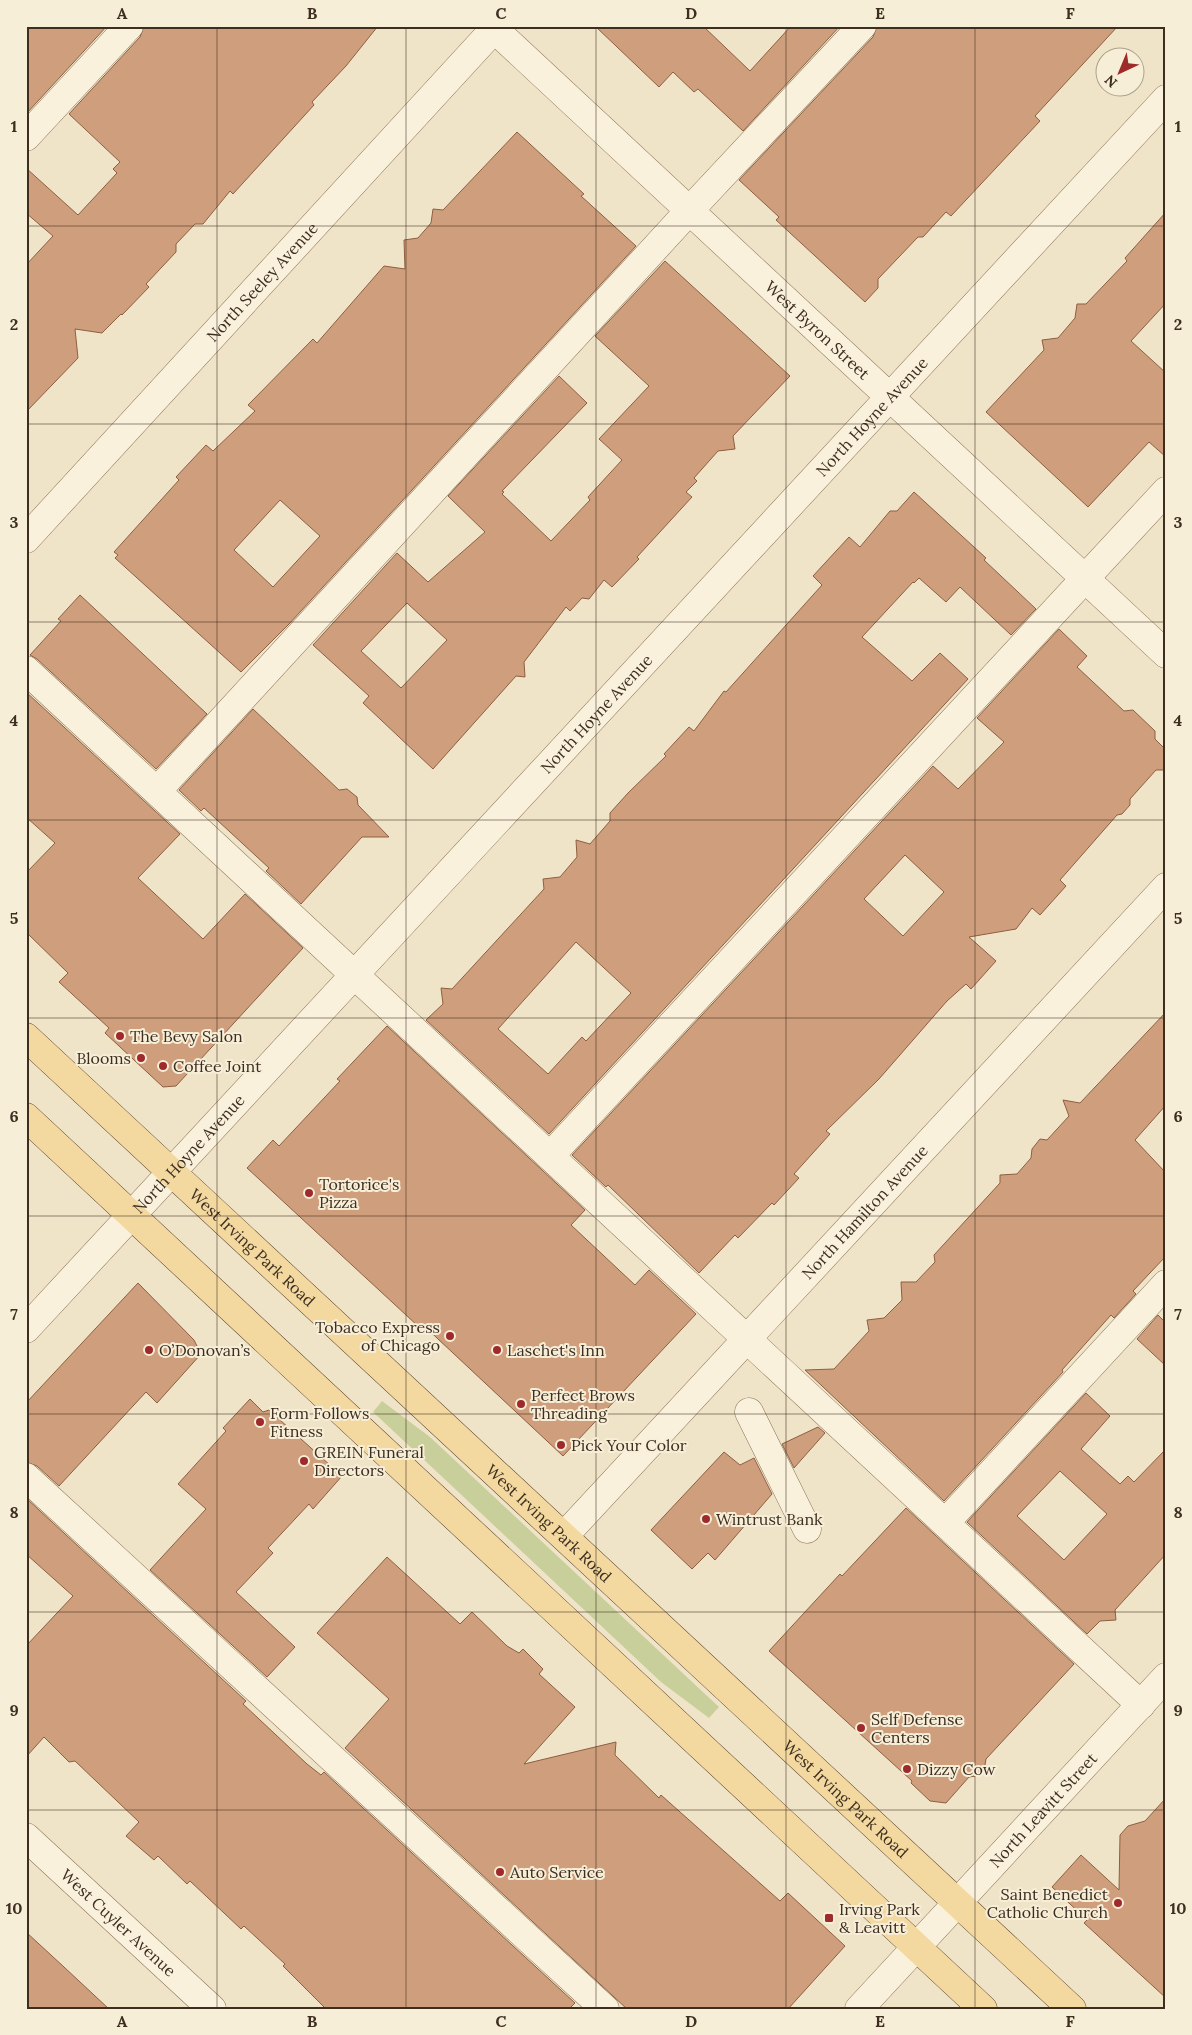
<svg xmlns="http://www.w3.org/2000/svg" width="1192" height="2035" font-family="Lora,serif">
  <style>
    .green { fill: #c9cf9b }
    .building { fill: #cf9f7d; stroke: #8d5f41; fill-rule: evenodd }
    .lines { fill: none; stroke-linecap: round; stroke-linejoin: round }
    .minor-casing { stroke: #8d765c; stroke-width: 29 }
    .major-casing { stroke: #5b4430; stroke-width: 29 }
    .minor { stroke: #faf1dc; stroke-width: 28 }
    .major { stroke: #f3d9a0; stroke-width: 28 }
    .grid { fill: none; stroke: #3d2e20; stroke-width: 1; stroke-opacity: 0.55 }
    .poi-dot { fill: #9e2a2b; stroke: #f7eed8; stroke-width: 2 }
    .labels { text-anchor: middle; stroke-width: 4; stroke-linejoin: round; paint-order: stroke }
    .street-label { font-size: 16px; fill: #3d2e20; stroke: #f7eed8 }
    .poi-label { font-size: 16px; fill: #3d2e20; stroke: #f7eed8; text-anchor: start }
    .neatline { fill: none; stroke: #3d2e20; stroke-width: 2 }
    .grid-label { font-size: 16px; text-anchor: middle; font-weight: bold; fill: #3d2e20 }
  </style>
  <rect width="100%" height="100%" fill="#f0e4c8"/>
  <path class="green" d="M 382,1401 L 430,1437 L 719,1707 L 709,1718 L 661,1682 L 373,1412 Z"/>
  <path class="building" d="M 26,26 L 107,26 L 26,114 Z
    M 144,26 L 378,26 L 346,66 L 312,102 L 314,105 L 233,194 L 230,191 L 203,224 L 195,224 L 176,244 L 176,252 L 146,284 L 149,287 L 122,315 L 121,314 L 102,333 L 75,329 L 78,358 L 26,412 L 26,265 L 53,236 L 26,213 L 26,168 L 78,215 L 117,173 L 113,169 L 120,162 L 69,114 L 140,37 Z
    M 595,26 L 703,26 L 750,71 L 791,26 L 840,26 L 743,131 L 698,89 L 694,92 L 673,72 L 659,87 Z
    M 877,26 L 1118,26 L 1035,116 L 1040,121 L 951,216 L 946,212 L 923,237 L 918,237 L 878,279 L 878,288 L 865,302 L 776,220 L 779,217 L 739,180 L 873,37 Z
    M 517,132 L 584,194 L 581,196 L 636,246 L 289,624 L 241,672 L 115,558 L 118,555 L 114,552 L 179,480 L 176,477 L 206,445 L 213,451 L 255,411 L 248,405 L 313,339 L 317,343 L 384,266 L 405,269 L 404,240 L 418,238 L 431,223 L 433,209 L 443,210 ZM 280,500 L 320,536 L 273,587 L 234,550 Z
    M 1166,212 L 1166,303 L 1131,341 L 1166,373 L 1166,457 L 1149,442 L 1088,507 L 986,412 L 1044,350 L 1042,340 L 1058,338 L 1075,318 L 1077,304 L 1086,304 L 1127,261 L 1125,258 Z
    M 665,261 L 790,376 L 733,436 L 735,449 L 718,451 L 694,478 L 697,481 L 686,492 L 692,497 L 637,557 L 639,559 L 612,587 L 604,580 L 589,599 L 582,598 L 570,611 L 566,607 L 524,662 L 525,677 L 516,676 L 433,769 L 363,703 L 369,696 L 313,645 L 397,553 L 428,582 L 485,532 L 448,496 L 559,376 L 587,403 L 502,491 L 504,492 L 502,494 L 551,541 L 590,500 L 588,497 L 622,460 L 599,439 L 649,386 L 595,336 ZM 407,603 L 447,640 L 401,688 L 361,651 Z
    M 914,492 L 986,558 L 984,560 L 1036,609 L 1011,635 L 960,587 L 946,602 L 919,578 L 914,583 L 913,582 L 862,637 L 912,681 L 940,653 L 968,679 L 549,1134 L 426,1020 L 443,1004 L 441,988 L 452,989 L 544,889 L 543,879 L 560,877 L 577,857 L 576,840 L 590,844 L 610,821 L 610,813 L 628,793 L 666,756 L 664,754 L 689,727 L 694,731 L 724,691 L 726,692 L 822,585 L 813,576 L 849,537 L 860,547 L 890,511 L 897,511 ZM 576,942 L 631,993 L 586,1041 L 582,1037 L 548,1074 L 498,1029 Z
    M 80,595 L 207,714 L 156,769 L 37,659 L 30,655 L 61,621 L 58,619 Z
    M 1059,629 L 1087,656 L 1077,667 L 1124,711 L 1133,710 L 1155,731 L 1155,739 L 1166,750 L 1166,770 L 1156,770 L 1130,799 L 1130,805 L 1122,814 L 1117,815 L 1060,880 L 1066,886 L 1040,915 L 1032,908 L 1016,929 L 969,937 L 996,961 L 971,989 L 966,984 L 947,1001 L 879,1079 L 826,1131 L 830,1134 L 794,1174 L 799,1178 L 774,1205 L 772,1203 L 738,1238 L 735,1235 L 699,1273 L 608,1185 L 606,1187 L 572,1155 L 933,766 L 958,789 L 1004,742 L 977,718 ZM 905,855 L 944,892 L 903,936 L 864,899 Z
    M 26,692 L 180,834 L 138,878 L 203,939 L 245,894 L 303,948 L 176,1086 L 163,1087 L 105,1033 L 109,1028 L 59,982 L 68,973 L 26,932 L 26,873 L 55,843 L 26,817 Z
    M 253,709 L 339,790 L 347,789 L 357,797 L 358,805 L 389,837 L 362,837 L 301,904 L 266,871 L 269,868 L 204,808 L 201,811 L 179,790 Z
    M 1166,1012 L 1166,1105 L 1135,1140 L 1166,1173 L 1166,1256 L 1133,1291 L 1136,1294 L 1114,1318 L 1111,1315 L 1062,1370 L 1063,1372 L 944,1501 L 805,1370 L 834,1369 L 869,1331 L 867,1320 L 884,1318 L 902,1300 L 901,1282 L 916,1282 L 935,1262 L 934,1255 L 1000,1183 L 1000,1175 L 1017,1174 L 1031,1158 L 1032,1149 L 1040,1139 L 1047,1140 L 1069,1116 L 1063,1100 L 1080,1103 Z
    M 387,1026 L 585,1210 L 571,1225 L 635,1285 L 649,1270 L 696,1314 L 563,1456 L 422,1324 L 419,1327 L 247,1168 L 273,1140 L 279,1146 L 340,1081 L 337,1079 Z
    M 138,1283 L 194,1340 L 201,1354 L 157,1403 L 146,1392 L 59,1486 L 37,1466 L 26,1462 L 26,1403 Z
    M 1158,1315 L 1166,1323 L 1166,1366 L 1137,1339 Z
    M 1086,1393 L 1110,1416 L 1081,1449 L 1120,1484 L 1128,1476 L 1134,1482 L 1166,1449 L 1166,1554 L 1115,1610 L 1116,1620 L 1100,1621 L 1087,1634 L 967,1522 ZM 1060,1471 L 1107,1514 L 1064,1560 L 1017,1516 Z
    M 250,1399 L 263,1412 L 269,1410 L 342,1476 L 313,1509 L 309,1504 L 268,1548 L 273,1553 L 236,1592 L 295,1647 L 267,1677 L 150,1570 L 206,1509 L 178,1484 L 226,1431 L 223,1428 Z
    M 818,1427 L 825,1433 L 794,1468 L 782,1444 Z
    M 724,1452 L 740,1465 L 754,1458 L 772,1494 L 715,1560 L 708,1553 L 692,1569 L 651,1530 Z
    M 26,1498 L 246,1701 L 243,1704 L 307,1764 L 321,1775 L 324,1772 L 575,2003 L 569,2009 L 326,2009 L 283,1966 L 285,1964 L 244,1926 L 241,1929 L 190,1881 L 187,1884 L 158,1856 L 154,1860 L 126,1836 L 139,1822 L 75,1761 L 69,1762 L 44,1737 L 26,1757 L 26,1646 L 73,1596 L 26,1554 Z
    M 906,1508 L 1074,1664 L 986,1759 L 985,1765 L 976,1776 L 969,1777 L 946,1803 L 930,1801 L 911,1783 L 912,1781 L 769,1651 L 840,1574 L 842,1576 Z
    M 387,1557 L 460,1624 L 472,1612 L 507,1646 L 519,1653 L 523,1649 L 543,1669 L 539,1674 L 575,1707 L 524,1764 L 616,1742 L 615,1755 L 659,1798 L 661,1795 L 780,1901 L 788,1893 L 845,1946 L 788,2009 L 627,2009 L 345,1748 L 389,1699 L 317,1633 Z
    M 1166,1798 L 1166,1998 L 1084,1923 L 1087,1920 L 1052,1887 L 1081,1855 L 1119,1890 L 1120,1835 L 1128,1826 L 1145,1821 Z
    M 26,1932 L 64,1967 L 109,2009 L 26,2009 Z"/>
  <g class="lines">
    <defs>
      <g id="minor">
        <path id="s1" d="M 491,26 L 1166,654"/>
        <path d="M 26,137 L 129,26"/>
        <path id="s2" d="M 26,539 L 497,26"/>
        <path d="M 26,670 L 1141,1705"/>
        <path d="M 157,791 L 689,211 L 862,26"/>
        <path d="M 550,1156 L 1166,491"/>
        <path id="s3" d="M 26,1329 L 1166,99"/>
        <path d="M 749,1412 L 807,1529"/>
        <path d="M 26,1477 L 605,2009"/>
        <path d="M 945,1523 L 1166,1284"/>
        <path id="s4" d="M 564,1536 L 1166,887"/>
        <path id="s5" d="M 26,1837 L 212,2009"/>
        <path id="s6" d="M 859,2009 L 1166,1677"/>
      </g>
      <g id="major">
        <path id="s7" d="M 26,1037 L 1072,2009"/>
        <path d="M 26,1117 L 983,2009"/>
      </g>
    </defs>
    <use href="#minor" class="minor-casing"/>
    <use href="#major" class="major-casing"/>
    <use href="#minor" class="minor"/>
    <use href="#major" class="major"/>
  </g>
  <path class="grid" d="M 217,26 L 217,2009M 406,26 L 406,2009M 596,26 L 596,2009M 786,26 L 786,2009M 975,26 L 975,2009M 26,226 L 1166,226M 26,424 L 1166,424M 26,622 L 1166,622M 26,820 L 1166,820M 26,1018 L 1166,1018M 26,1216 L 1166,1216M 26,1414 L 1166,1414M 26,1612 L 1166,1612M 26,1810 L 1166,1810"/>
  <g class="poi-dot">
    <circle cx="120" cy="1036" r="5"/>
    <circle cx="141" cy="1058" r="5"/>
    <circle cx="163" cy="1066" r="5"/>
    <circle cx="309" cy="1193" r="5"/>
    <circle cx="450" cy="1336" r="5"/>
    <circle cx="149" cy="1350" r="5"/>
    <circle cx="497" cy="1350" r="5"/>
    <circle cx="521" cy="1404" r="5"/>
    <circle cx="260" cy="1422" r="5"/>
    <circle cx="561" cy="1445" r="5"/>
    <circle cx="304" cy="1461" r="5"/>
    <circle cx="706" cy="1519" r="5"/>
    <circle cx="861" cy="1728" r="5"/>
    <circle cx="907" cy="1769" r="5"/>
    <circle cx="500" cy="1872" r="5"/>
    <circle cx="1118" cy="1903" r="5"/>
    <rect x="824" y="1913" width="10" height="10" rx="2.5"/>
  </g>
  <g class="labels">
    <g class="street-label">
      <text dy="6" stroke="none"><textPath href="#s2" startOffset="349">North Seeley Avenue</textPath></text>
      <text dy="6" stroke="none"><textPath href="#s1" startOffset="446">West Byron Street</textPath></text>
      <text dy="6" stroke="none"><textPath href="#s3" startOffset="1244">North Hoyne Avenue</textPath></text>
      <text dy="6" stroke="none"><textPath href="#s3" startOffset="839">North Hoyne Avenue</textPath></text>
      <text dy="6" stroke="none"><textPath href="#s3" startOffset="239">North Hoyne Avenue</textPath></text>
      <text dy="6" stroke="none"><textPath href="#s4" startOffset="442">North Hamilton Avenue</textPath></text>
      <text dy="6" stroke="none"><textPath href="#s7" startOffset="309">West Irving Park Road</textPath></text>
      <text dy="6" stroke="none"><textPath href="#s7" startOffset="714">West Irving Park Road</textPath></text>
      <text dy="6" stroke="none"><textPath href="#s7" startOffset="1119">West Irving Park Road</textPath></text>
      <text dy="6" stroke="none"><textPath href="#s6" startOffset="271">North Leavitt Street</textPath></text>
      <text dy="6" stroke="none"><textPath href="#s5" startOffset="126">West Cuyler Avenue</textPath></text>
    </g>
    <g class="poi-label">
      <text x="130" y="1042">The Bevy Salon</text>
      <text x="131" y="1064" text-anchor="end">Blooms</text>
      <text x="173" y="1072">Coffee Joint</text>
      <text x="319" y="1190">Tortorice's<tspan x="319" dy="18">Pizza</tspan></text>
      <text x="440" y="1333" text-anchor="end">Tobacco Express<tspan x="440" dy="18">of Chicago</tspan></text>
      <text x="159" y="1356">O’Donovan’s</text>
      <text x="507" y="1356">Laschet's Inn</text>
      <text x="531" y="1401">Perfect Brows<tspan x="531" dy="18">Threading</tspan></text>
      <text x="270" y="1419">Form Follows<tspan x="270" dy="18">Fitness</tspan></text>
      <text x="571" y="1451">Pick Your Color</text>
      <text x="314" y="1458">GREIN Funeral<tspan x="314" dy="18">Directors</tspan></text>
      <text x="716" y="1525">Wintrust Bank</text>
      <text x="871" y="1725">Self Defense<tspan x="871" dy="18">Centers</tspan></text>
      <text x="917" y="1775">Dizzy Cow</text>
      <text x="510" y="1878">Auto Service</text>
      <text x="1108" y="1900" text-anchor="end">Saint Benedict<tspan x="1108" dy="18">Catholic Church</tspan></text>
      <text x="839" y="1915">Irving Park<tspan x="839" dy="18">&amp; Leavitt</tspan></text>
    </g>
  </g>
  <rect width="1192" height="2035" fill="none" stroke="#f7eed8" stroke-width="55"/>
  <g transform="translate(1120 72) rotate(224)"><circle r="24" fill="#f7eed8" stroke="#ada18e"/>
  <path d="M0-4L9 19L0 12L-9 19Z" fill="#9e2a2b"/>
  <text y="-8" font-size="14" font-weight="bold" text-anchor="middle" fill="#3d2e20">N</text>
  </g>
  <rect x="28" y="28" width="1136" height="1980" class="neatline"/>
  <g class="grid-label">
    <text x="122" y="19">A</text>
    <text x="312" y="19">B</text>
    <text x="501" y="19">C</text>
    <text x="691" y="19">D</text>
    <text x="880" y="19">E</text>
    <text x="1070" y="19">F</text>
    <text x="14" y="132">1</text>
    <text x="1178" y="132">1</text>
    <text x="14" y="330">2</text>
    <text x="1178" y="330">2</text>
    <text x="14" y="528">3</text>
    <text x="1178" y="528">3</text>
    <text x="14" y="726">4</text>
    <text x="1178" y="726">4</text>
    <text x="14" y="924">5</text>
    <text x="1178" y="924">5</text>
    <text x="14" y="1122">6</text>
    <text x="1178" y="1122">6</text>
    <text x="14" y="1320">7</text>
    <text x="1178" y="1320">7</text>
    <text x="14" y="1518">8</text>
    <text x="1178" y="1518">8</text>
    <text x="14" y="1716">9</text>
    <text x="1178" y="1716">9</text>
    <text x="14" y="1914">10</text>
    <text x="1178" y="1914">10</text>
    <text x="122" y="2027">A</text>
    <text x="312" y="2027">B</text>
    <text x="501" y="2027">C</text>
    <text x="691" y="2027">D</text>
    <text x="880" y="2027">E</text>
    <text x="1070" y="2027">F</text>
  </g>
</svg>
